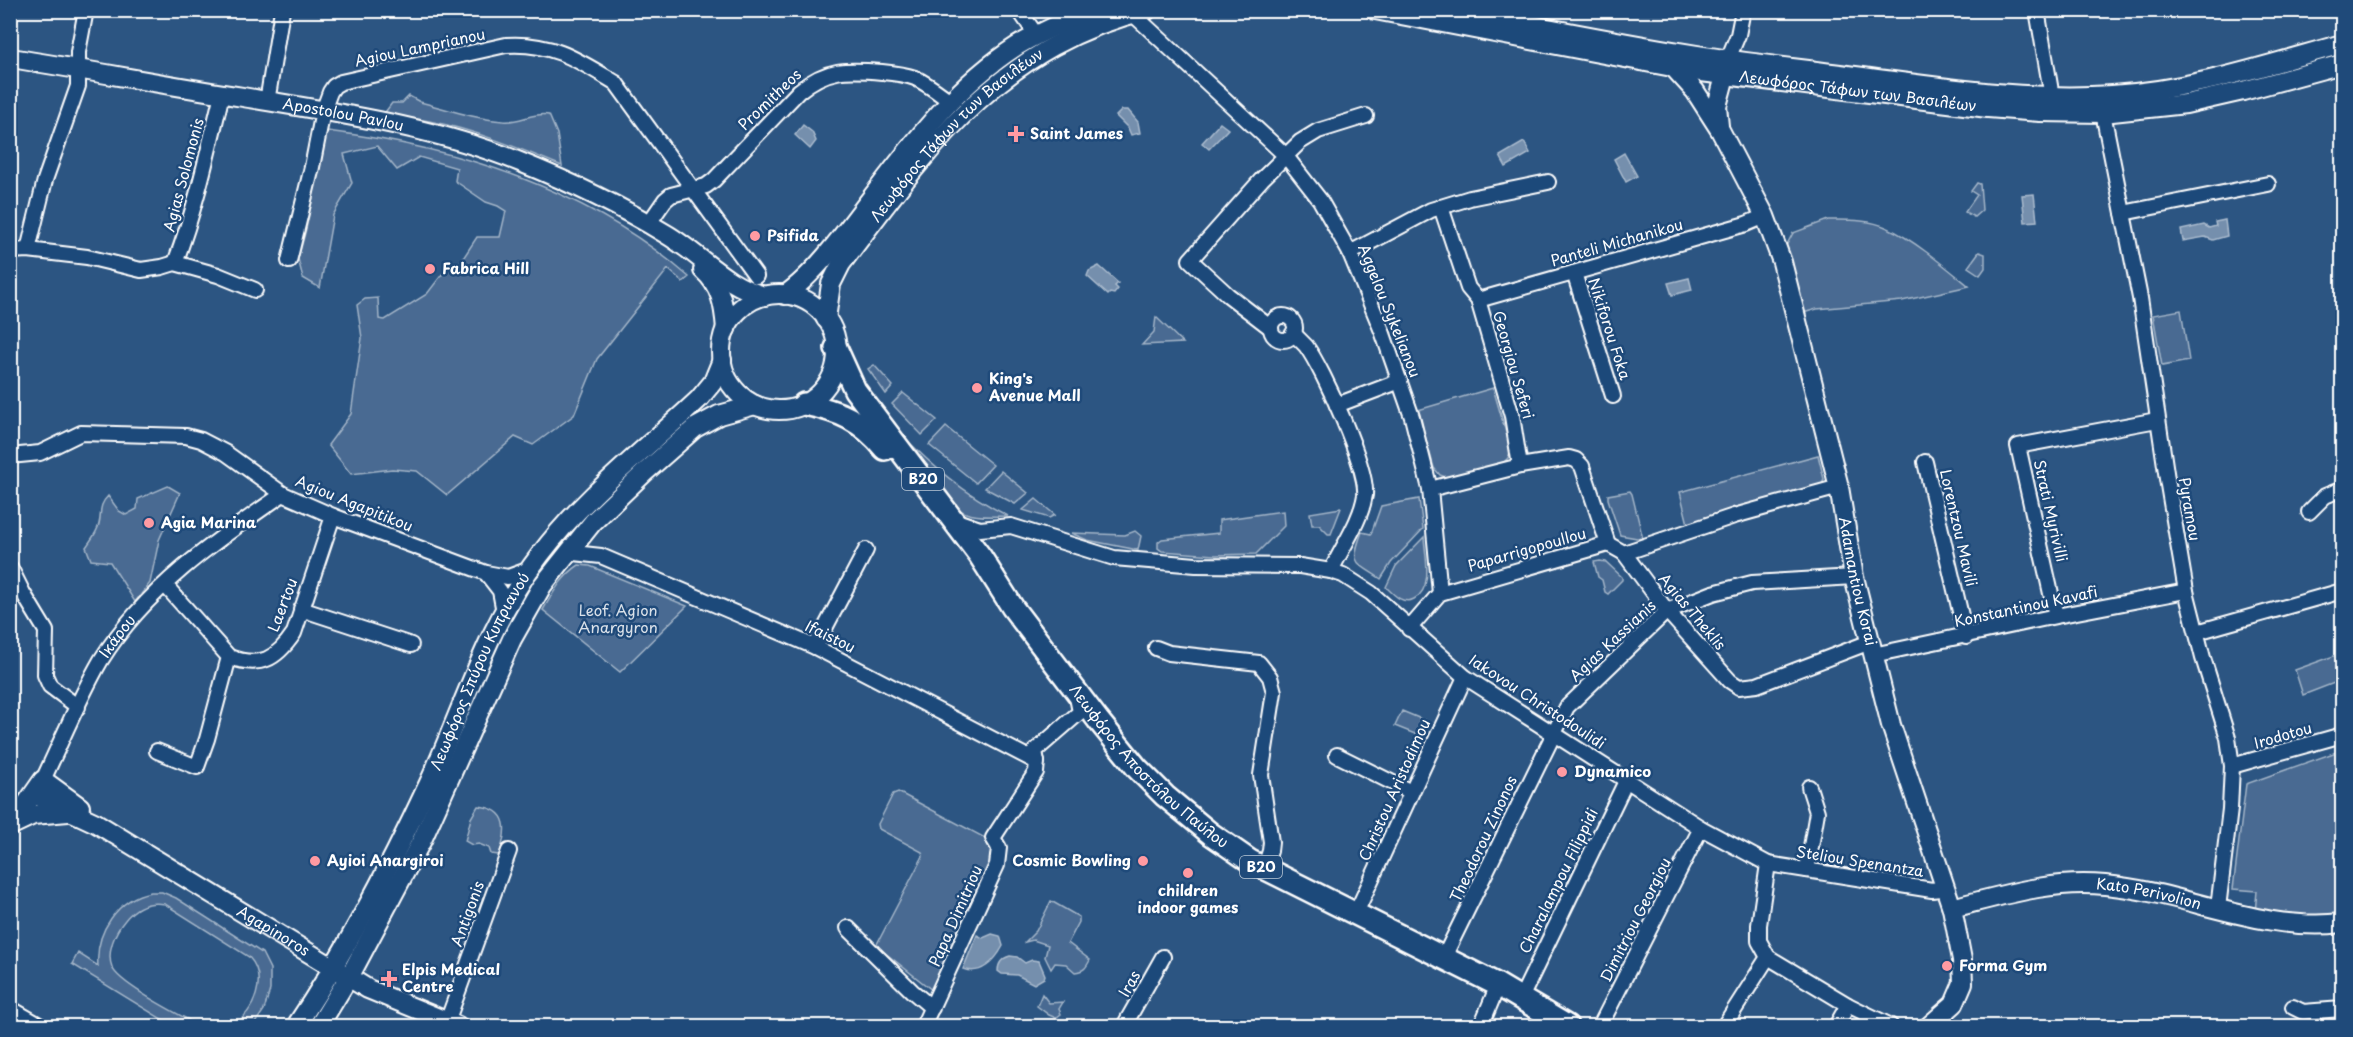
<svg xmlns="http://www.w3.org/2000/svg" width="2353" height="1037" font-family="'Playpen Sans',sans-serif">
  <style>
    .green { fill: #486b92; stroke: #a4b5c8; stroke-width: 1.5 }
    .water { fill: #748fad; stroke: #acbcce; stroke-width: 1.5 }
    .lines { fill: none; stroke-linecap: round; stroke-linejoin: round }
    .street-casing { stroke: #fff; stroke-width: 18 }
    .secondary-casing { stroke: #fff; stroke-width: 22 }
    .primary-casing { stroke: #fff; stroke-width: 26 }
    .street { stroke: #1f4a7a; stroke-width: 14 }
    .secondary { stroke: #1f4a7a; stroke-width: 18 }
    .primary { stroke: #1f4a7a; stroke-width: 21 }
    .poi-dot { fill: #ff9aa2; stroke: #1f4a7a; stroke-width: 2 }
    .labels { text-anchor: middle; stroke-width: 5; stroke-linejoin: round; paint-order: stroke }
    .shield { fill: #1f4a7a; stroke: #bcc9d7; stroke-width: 1.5 }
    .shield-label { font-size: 14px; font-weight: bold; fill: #fff }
    .street-label { font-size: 15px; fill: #fff; stroke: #1f4a7a }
    .poi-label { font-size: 15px; font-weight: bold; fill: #fff; stroke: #1f4a7a; text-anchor: start }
    .park-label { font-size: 15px; fill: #dae1e9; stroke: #1f4a7a }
  </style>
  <rect width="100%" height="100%" fill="#2c5582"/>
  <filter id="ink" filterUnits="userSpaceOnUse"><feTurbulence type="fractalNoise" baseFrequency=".0167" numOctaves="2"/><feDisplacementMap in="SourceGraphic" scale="12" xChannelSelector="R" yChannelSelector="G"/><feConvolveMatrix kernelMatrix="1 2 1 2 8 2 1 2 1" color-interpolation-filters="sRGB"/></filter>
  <g filter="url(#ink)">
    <path class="green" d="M 409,96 L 420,102 C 447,109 475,119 503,121 C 520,123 532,112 549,115 L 557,134 L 562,166 C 519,148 475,130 429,121 C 414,118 398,117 383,115 L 392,103 L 402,103 Z
      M 327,131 C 456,147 589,189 689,277 L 683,282 L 668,269 L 597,359 L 574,415 L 533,445 L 515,437 L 447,495 L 417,471 L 392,469 L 351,474 L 328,445 L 351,414 L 362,338 L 357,305 L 365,299 L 378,298 L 379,319 L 385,320 L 427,294 L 443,273 L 460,263 L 477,237 L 500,237 L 506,211 L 498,206 L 486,202 L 455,181 L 457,168 L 419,157 L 397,170 L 377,146 L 344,154 L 352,183 L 333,215 L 320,288 L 303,278 L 298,259 L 306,229 Z
      M 1977,183 L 1980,184 L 1982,210 L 1974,217 L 1965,212 L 1977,195 L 1971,191 Z
      M 1828,220 C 1847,220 1870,219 1888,228 C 1914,240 1947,268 1969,286 L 1902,301 L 1817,309 L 1803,313 L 1785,248 L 1793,233 Z
      M 1979,252 L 1985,254 L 1985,268 L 1980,275 L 1968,267 Z
      M 2181,310 L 2189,361 L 2162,366 L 2153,315 Z
      M 1156,317 L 1183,343 L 1142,345 L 1154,332 Z
      M 874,365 L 893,386 L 886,394 L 868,369 Z
      M 1493,388 L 1511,450 L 1508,458 L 1502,464 L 1448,478 L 1440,475 L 1434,468 L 1418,410 Z
      M 903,393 L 937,420 L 922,435 L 892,404 Z
      M 946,427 L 993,465 L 976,483 L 929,445 Z
      M 898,431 C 933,467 963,493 1008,516 C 995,516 979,518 966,513 C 940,503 914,454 898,431 Z
      M 1818,455 L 1824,479 L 1822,485 L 1817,489 L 1688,524 L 1680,492 Z
      M 1001,471 L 1028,493 L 1015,504 L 985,488 Z
      M 168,486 L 180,493 L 159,540 L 150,583 L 135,602 L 110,562 L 91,560 L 86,547 C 91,540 97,533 99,524 C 102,512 98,506 108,496 L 119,511 L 126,515 L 137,509 L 138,499 Z
      M 1630,491 L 1632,494 L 1643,539 L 1620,535 L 1608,499 L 1608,495 Z
      M 1036,499 L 1055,515 L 1049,518 L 1023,510 Z
      M 1419,499 L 1423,529 L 1391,563 L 1381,579 C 1354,561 1350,564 1362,532 L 1371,534 L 1381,506 Z
      M 1341,508 L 1331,534 L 1328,534 L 1319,525 L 1312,525 L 1310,513 Z
      M 1283,511 L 1284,526 L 1256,554 L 1214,555 L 1162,551 L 1158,548 L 1158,542 L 1162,539 L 1219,533 L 1219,520 Z
      M 1135,531 L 1141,536 L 1138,550 L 1087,540 L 1071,533 L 1125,535 Z
      M 1424,537 C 1425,555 1434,589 1414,599 C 1403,605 1394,595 1386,587 L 1396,566 Z
      M 1600,561 L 1606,562 L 1622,577 L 1622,580 L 1608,594 L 1605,592 L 1602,580 L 1598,577 L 1594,562 Z
      M 579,565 L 590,566 L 687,606 L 620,672 L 543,610 C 553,593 562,576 579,565 Z
      M 2342,653 L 2342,680 L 2303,695 L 2295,670 Z
      M 1402,711 L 1426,721 L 1420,736 L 1395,726 Z
      M 2342,750 L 2342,916 L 2316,919 L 2255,913 L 2257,891 L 2233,889 L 2246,784 Z
      M 898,792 L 987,839 L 995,855 L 932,990 L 879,948 L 877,944 L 923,856 L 922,852 L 879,829 L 878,824 L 893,794 Z
      M 478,806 C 511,809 507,832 499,855 L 491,854 L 489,848 L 479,844 L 472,845 L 465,841 L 471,818 Z
      M 151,892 L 162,892 L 176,898 L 262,953 L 270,969 L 270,990 L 264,1010 L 253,1026 L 232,1026 C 255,1012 268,978 249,957 L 165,904 C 149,901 135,907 125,920 C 115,932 106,952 112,967 C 118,984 182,1016 200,1026 L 173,1026 L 72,964 L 78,953 L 98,966 C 95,932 118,898 151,892 Z
      M 1051,901 L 1079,917 L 1079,922 L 1068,943 L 1090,960 C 1086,968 1084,971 1075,972 L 1066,964 L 1055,963 L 1051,969 L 1045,957 L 1048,945 L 1033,940 L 1025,942 L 1036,931 Z
      M 1042,994 L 1049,1003 L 1063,1002 L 1059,1009 L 1061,1014 L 1056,1018 L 1049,1015 L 1037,1006 Z"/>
    <path class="water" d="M 1122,110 L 1128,110 L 1138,122 L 1140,133 L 1131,135 L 1128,128 L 1116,116 Z
      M 1220,123 L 1228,129 L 1209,149 L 1202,143 Z
      M 803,125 L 812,132 L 816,141 L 810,149 L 795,135 Z
      M 1524,142 L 1530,153 L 1506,167 L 1500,156 Z
      M 1624,153 L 1637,176 L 1626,182 L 1614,159 Z
      M 2034,194 L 2037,221 L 2025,222 L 2022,195 Z
      M 2225,220 L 2227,236 L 2213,240 L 2205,237 L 2183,241 L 2181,230 L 2204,225 L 2209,228 L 2216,226 L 2215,222 Z
      M 1099,266 L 1118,283 L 1115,286 L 1118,289 L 1114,294 L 1110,293 L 1108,295 L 1087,276 L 1089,271 Z
      M 1689,278 L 1692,290 L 1672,295 L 1668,283 Z
      M 992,934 L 1000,936 L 1003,946 C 995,961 981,976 963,969 L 977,935 L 983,938 Z
      M 1010,956 L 1017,957 L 1025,963 L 1032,960 L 1039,961 L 1045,975 L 1044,978 L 1034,984 L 1017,975 L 1002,974 L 998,971 C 998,963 1003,958 1010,956 Z"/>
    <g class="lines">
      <defs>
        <g id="street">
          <path d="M 1019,10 L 1037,36"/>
          <path d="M 2037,10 L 2052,97"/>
          <path d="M 2341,10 L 2342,14"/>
          <path d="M 1133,14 L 1285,155 L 1320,200 L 1350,253 L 1382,331 L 1412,417 L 1430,489 L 1440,593"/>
          <path d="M 1728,59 L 1738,35 L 1743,10"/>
          <path d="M 267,102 L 282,10"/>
          <path d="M 2103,113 L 2140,298 L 2167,479 L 2186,591 L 2203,658 L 2228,738 L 2232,766 L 2230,809 L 2218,908"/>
          <path d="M 1441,207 L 1468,288 L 1478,300 L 1512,416 L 1520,466"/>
          <path d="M 2123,213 L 2268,184"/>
          <path d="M 649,223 L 665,200 L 671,195 L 706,186 L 714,180 L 799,91 C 827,68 847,69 882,72 C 893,73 904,74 915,78 C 928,84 939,93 950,101"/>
          <path d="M 28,250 L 45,180 L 78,86 L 78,52 L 86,10"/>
          <path d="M 10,251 L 28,250 L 87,257 L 141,270 L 162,267 L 175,263 L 218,275 L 255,290"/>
          <path d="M 1350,253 L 1431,210 L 1470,198 L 1548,182"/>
          <path d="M 289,261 L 312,167 L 323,111 L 330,92 L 334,86 L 341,82 L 506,45 C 552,42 578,60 616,83 L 756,276"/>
          <path d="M 175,263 C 196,208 208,151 222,94"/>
          <path d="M 1574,273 L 1613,396"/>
          <path d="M 1478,300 L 1746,224 L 1765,216"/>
          <circle cx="1283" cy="328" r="12"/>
          <path d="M 1271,328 L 1228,295 L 1190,260 L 1262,179 L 1300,142 L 1318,131 L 1366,116"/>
          <path d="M 1293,333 C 1297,337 1302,342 1306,346 C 1323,369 1368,468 1365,495 C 1361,521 1342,547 1331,571"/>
          <path d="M 1337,405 L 1400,381"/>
          <path d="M 10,456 L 40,453 L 81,433 L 186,436 L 201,440 L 226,453 L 283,494 L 333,516 L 486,573 L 508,577 L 530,569"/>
          <path d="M 1925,462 L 1966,637"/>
          <path d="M 1430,489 L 1520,466 L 1569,458 L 1576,460 L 1582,466 L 1608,544"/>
          <path d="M 2309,512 L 2325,496 L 2342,489"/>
          <path d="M 954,520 L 980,529 L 1011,526 L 1114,558 L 1196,565 L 1300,566 L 1331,571 L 1343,575 L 1371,593 L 1465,677 L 1701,828 L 1768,864 L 1932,890 L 1945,888"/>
          <path d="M 1624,553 L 1667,611 L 1730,681 L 1739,687 L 1757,685 L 1870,642"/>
          <path d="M 564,557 L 574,553 L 601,556 L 815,647 L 1037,762"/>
          <path d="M 10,567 L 23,593 L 46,631 L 45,675 L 50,686 L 78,707"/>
          <path d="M 486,573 L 500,591 L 504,612"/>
          <path d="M 301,609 L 411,645"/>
          <path d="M 2056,616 L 2018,446 L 2157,420"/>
          <path d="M 1409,629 L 1440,593 L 1608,544 L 1624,553 L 1734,516 L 1839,487"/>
          <path d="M 2197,632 L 2342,591"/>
          <path d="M 815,647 L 866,550"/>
          <path d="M 1156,648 L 1169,653 L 1259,663 L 1270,677 L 1274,692 L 1261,775 L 1271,842 L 1270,851 L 1264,869"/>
          <path d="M 1873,655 L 2056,616 L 2186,591"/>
          <path d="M 229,657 C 260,668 276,660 294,633 L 333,516"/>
          <path d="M 157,751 L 197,767 L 207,739 L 229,657 L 165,585"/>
          <path d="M 1337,755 L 1411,792"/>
          <path d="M 2232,766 L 2342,735"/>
          <path id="s1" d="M 43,780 C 62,740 79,698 101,660 C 145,589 216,540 283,494"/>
          <path d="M 1768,864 L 1759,925 L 1759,941 L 1768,957 L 1848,1005 L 1891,1026"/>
          <path d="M 1807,870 L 1817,812 L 1809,787"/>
          <path d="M 1355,915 L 1465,677"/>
          <path d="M 848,928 L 912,991 L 932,1008"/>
          <path d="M 1443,959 L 1567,707 L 1667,611 L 1713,593 L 1752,583 L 1854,577"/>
          <path d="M 1521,998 L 1627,779"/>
          <path d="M 2293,1007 L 2303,1012 L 2342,1009"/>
          <path d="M 10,1008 L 41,1026"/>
          <path d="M 447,1022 L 509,851"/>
          <path d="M 923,1026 L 997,865 L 999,848 L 993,838 L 1036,772 L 1037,762 L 1035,751 L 1080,712 L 1077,697"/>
          <path d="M 1124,1026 L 1163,957"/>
          <path d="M 1481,1026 L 1498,985"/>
          <path d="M 1600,1026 L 1701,828"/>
          <path d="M 1724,1026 L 1768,957"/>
          <path d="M 1836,1026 L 1848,1005"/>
        </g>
        <g id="secondary">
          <path id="s2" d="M 1375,10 L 1693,71 L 1988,108 L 2040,112 L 2103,113 L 2186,104 L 2243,91 L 2342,64"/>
          <path d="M 1455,10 C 1536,26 1616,42 1697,55 C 1749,63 1802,69 1855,76 C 1940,87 2026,101 2112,95 C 2192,90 2266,65 2342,44"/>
          <path id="s3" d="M 10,58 C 88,70 165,85 243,97 C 336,113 432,126 520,162 C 570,182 620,206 666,234 C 700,254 726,287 765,296"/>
          <path id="s4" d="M 1674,68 L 1695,91 L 1720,130 L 1765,216 L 1782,262 L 1839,487 L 1854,577 L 1891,725 L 1952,908 L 1962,960 L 1963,983 L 1954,1004 L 1929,1026"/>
          <path d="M 1719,126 L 1717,106 L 1728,65"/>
          <path d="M 703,270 C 721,286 724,305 726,329"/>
          <circle cx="779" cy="352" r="58"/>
          <path d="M 785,295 C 817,273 851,224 875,193 C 916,139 959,83 1017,46 C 1040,32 1066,21 1091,10"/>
          <path id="s5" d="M 826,319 L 831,284 L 841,264 C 927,150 998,46 1147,10"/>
          <path id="s6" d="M 34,794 L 96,823 L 368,989 L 458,1026"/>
          <path d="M 14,824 L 33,815 L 68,812"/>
          <path d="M 10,827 L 43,780 L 80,807"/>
          <path id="s7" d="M 1952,908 C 2004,895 2051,880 2105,885 C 2184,892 2262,933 2342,923"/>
          <path id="s8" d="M 296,1026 C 347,950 390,867 429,783 C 464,707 488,622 540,555 C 585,495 645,450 699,399 L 713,382 L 722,360"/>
          <path d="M 319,1026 L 353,970 L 422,840 L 512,639 L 542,586 L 593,522 L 644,473 L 695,428 L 719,415 L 755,405"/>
        </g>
        <g id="primary">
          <path id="s9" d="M 836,348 L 855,390 L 980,556 L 1013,608 L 1098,720 L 1137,768 L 1165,796 L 1211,834 L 1250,861 L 1498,985 L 1567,1026"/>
          <path d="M 804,404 C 840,411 861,420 885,449"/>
        </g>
      </defs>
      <use href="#street" class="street-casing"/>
      <use href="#secondary" class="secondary-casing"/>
      <use href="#primary" class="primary-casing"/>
      <use href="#street" class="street"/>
      <use href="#secondary" class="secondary"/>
      <use href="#primary" class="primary"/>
    </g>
  </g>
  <g class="poi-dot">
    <path d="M1013 125h6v6h6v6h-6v6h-6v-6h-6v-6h6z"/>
    <circle cx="755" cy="236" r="6"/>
    <circle cx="430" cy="269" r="6"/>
    <circle cx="977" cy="388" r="6"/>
    <circle cx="149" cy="523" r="6"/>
    <circle cx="1562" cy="772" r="6"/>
    <circle cx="315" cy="861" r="6"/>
    <circle cx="1143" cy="861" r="6"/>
    <circle cx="1188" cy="873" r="6"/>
    <circle cx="1947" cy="966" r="6"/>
    <path d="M386 970h6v6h6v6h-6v6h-6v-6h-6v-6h6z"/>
  </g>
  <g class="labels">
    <g class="shield">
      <rect x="902" y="468" width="42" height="22" rx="4.5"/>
      <rect x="1240" y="856" width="42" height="22" rx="4.5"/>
    </g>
    <g class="shield-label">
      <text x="923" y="484">B20</text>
      <text x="1261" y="872">B20</text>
    </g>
    <g class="street-label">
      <text transform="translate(420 48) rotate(-12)" y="5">Agiou Lamprianou</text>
      <text dy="5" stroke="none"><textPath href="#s2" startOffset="490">Λεωφόρος Τάφων των Βασιλέων</textPath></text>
      <text transform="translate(770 100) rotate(-44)" y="5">Promitheos</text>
      <text dy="5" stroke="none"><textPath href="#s3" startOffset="338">Apostolou Pavlou</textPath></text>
      <text dy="5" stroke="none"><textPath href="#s5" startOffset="232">Λεωφόρος Τάφων των Βασιλέων</textPath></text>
      <text transform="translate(184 175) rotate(-75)" y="5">Agias Solomonis</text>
      <text transform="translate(1617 243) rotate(-16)" y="5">Panteli Michanikou</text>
      <text transform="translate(1389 311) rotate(68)" y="5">Aggelou Sykelianou</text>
      <text transform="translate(1609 329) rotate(72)" y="5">Nikiforou Foka</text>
      <text transform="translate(1513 365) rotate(74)" y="5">Georgiou Seferi</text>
      <text transform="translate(354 504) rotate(22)" y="5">Agiou Agapitikou</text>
      <text transform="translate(2189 509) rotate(80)" y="5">Pyramou</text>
      <text transform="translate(2050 511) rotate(77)" y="5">Strati Myrivilli</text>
      <text transform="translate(1958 528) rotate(77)" y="5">Lorentzou Mavili</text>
      <text transform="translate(1527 550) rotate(-16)" y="5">Paparrigopoullou</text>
      <text dy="5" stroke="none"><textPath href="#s4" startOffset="552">Adamantiou Korai</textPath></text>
      <text transform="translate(283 605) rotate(-69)" y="5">Laertou</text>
      <text transform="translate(2026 607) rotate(-12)" y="5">Konstantinou Kavafi</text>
      <text transform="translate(1692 612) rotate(50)" y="5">Agias Theklis</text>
      <text dy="5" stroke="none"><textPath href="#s1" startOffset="162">Ικάρου</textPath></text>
      <text transform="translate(830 637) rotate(26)" y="5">Ifaistou</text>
      <text transform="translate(1613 641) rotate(-43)" y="5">Agias Kassianis</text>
      <text dy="5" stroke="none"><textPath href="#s8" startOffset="400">Λεωφόρος Σπύρου Κυπριανού</textPath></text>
      <text transform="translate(1537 702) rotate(33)" y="5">Iakovou Christodoulidi</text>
      <text transform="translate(2283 736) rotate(-16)" y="5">Irodotou</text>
      <text dy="5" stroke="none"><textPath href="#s9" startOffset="525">Λεωφόρος Αποστόλου Παύλου</textPath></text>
      <text transform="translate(1395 790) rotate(-66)" y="5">Christou Aristodimou</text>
      <text transform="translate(1484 839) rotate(-65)" y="5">Theodorou Zinonos</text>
      <text transform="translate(1860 862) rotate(9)" y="5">Steliou Spenantza</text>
      <text transform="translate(1559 881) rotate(-64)" y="5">Charalampou Filippidi</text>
      <text dy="5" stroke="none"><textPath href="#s7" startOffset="200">Kato Perivolion</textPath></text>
      <text transform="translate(468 914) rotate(-70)" y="5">Antigonis</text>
      <text transform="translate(956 916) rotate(-66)" y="5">Papa Dimitriou</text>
      <text transform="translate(1636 920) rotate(-63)" y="5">Dimitriou Georgiou</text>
      <text dy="5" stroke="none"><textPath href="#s6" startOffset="276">Agapinoros</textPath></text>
      <text transform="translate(1130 984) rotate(-61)" y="5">Iras</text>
    </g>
    <g class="poi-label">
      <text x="1030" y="139">Saint James</text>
      <text x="767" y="241">Psifida</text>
      <text x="442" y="274">Fabrica Hill</text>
      <text x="989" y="384">King's<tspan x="989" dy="17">Avenue Mall</tspan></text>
      <text x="161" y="528">Agia Marina</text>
      <text x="1574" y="777">Dynamico</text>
      <text x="327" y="866">Ayioi Anargiroi</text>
      <text x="1131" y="866" text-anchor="end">Cosmic Bowling</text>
      <text x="1188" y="896" text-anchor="middle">children<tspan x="1188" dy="17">indoor games</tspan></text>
      <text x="1959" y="971">Forma Gym</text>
      <text x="402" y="975">Elpis Medical<tspan x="402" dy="17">Centre</tspan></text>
    </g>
    <g class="park-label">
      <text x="618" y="616">Leof. Agion<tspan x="618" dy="17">Anargyron</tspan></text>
    </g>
  </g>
  <rect width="2353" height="1037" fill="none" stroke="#1f4a7a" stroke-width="36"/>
  <rect x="18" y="18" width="2317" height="1001" fill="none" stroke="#fff" stroke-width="2" filter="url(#ink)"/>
</svg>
